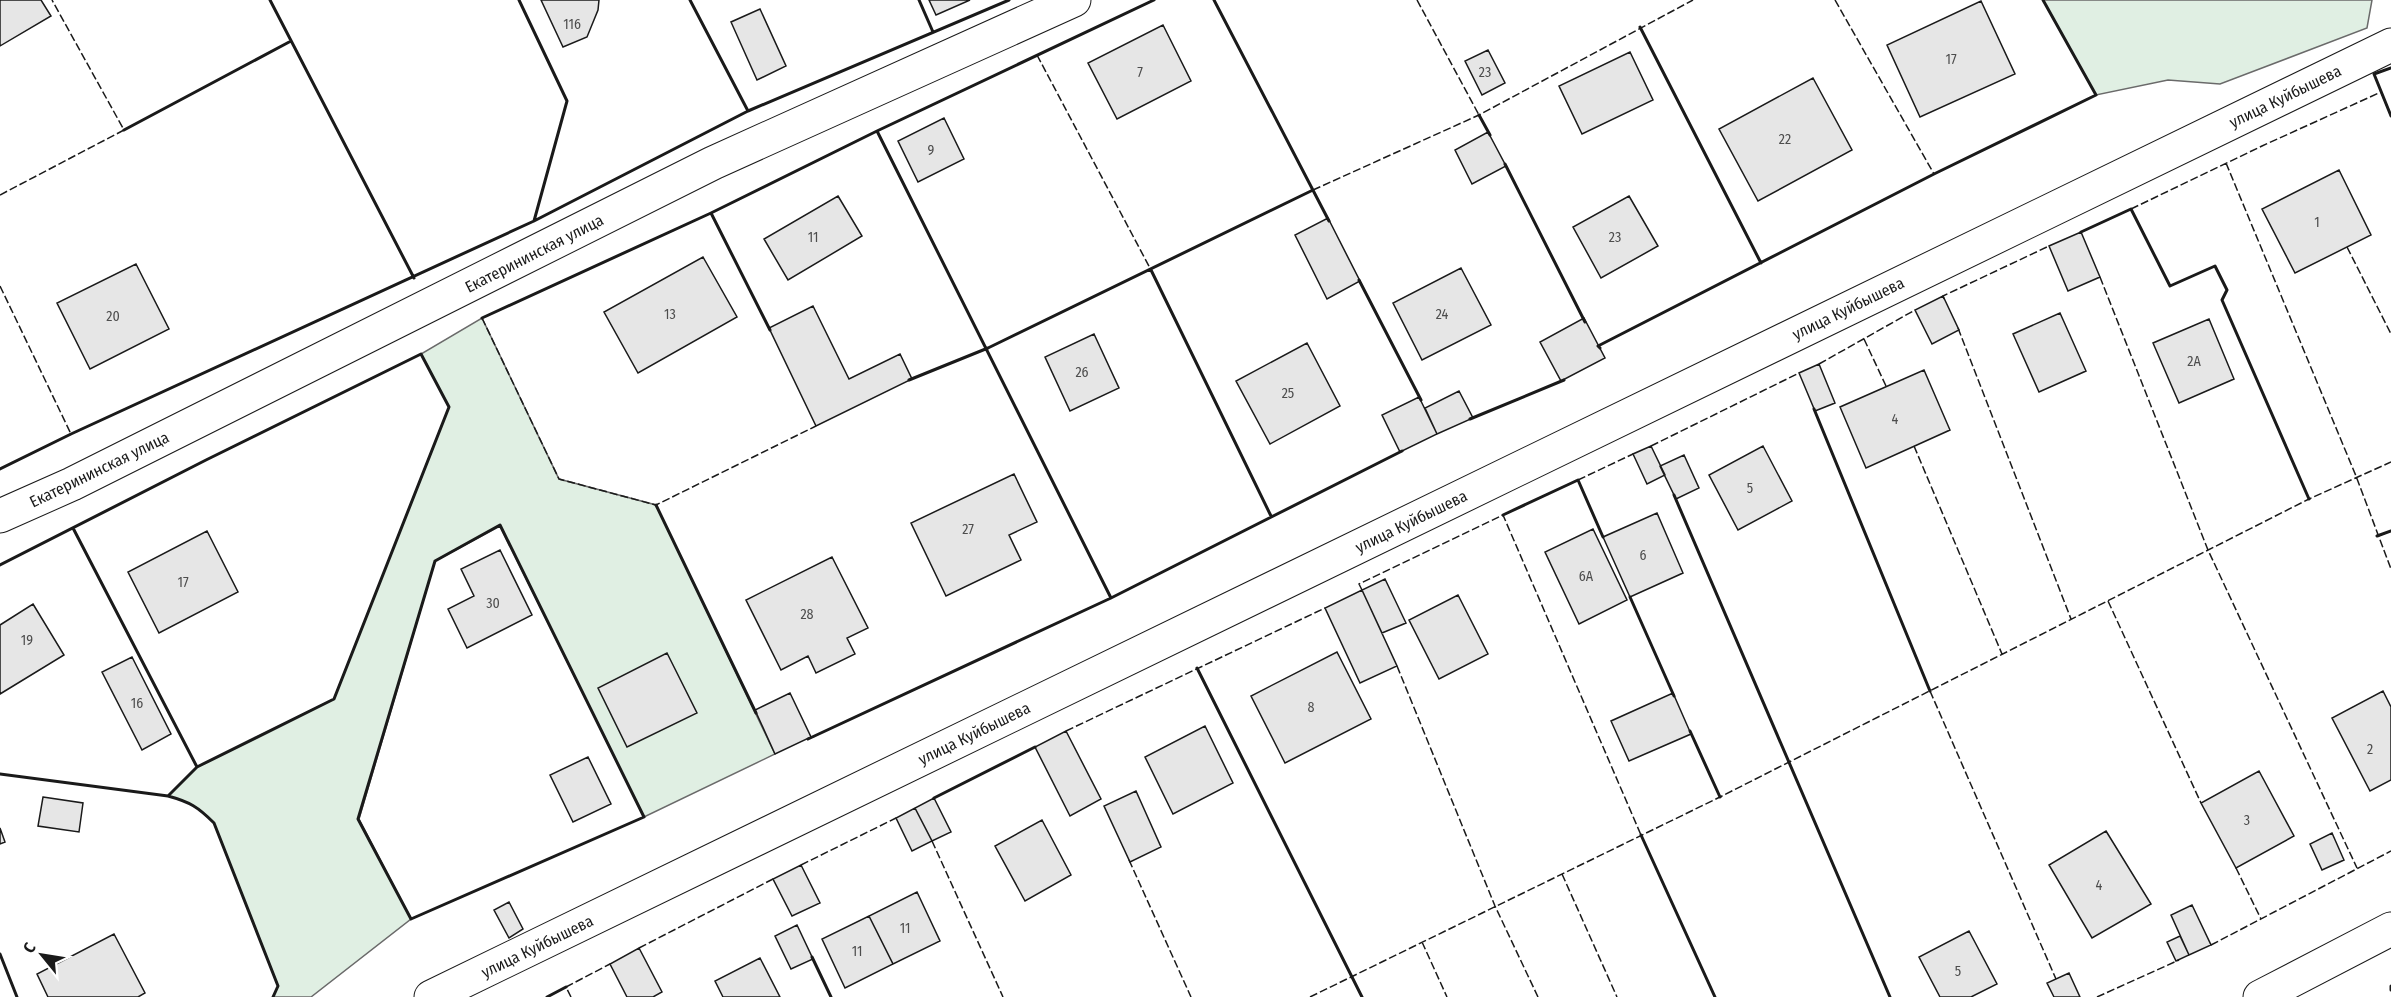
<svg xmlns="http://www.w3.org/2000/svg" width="2391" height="997" font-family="'Fira Sans Condensed',sans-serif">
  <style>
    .green { fill: #e0efe3; stroke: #6a6a6a; stroke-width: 1.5 }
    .building { fill: #e6e6e6; stroke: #1a1a1a; stroke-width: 1.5 }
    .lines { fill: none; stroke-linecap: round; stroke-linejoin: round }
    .minor-casing { stroke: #1a1a1a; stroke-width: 35 }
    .minor { stroke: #fff; stroke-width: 33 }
    .fence { stroke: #1a1a1a; stroke-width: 1.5; stroke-dasharray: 8 3; stroke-linecap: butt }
    .wall { stroke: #1a1a1a; stroke-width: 3 }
    .labels { text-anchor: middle; stroke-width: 4.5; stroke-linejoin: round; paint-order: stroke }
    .number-label { font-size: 14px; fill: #4d4d4d }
    .street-label { font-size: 16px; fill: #1a1a1a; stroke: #fff }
  </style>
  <rect width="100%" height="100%" fill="#fff"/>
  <path class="green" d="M 2043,0 L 2372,0 L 2367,28 L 2220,84 L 2168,80 L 2096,95 Z
    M 482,318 L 559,479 L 656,505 L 775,754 L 644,817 L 500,526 L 435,561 L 359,819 L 411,919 L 311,997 L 273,997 L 278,986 L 214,823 C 198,807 190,802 168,796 L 197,767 L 334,699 L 449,407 L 421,354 Z"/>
  <path class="building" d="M 0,0 L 41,0 L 51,16 L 0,46 Z
    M 541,0 L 599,0 L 598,10 L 587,37 L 563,47 Z
    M 929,0 L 970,0 L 936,15 Z
    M 1981,1 L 2015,74 L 1920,117 L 1887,45 Z
    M 760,9 L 786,66 L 757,80 L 731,22 Z
    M 1163,25 L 1191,81 L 1117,119 L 1088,63 Z
    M 1488,50 L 1505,83 L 1482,95 L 1465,61 Z
    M 1630,52 L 1653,100 L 1582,134 L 1559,86 Z
    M 1813,78 L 1852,150 L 1758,201 L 1719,129 Z
    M 944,118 L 964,159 L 918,182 L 898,141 Z
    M 1488,132 L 1506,166 L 1472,184 L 1455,150 Z
    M 2339,170 L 2371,235 L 2295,273 L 2262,209 Z
    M 838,196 L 862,236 L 788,280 L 764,239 Z
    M 1629,196 L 1658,246 L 1601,278 L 1573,227 Z
    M 1328,218 L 1360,281 L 1327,299 L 1295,235 Z
    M 2081,232 L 2100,277 L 2068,291 L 2049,246 Z
    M 703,257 L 737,317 L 638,373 L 604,312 Z
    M 136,264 L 169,329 L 90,369 L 57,303 Z
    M 1461,268 L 1491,325 L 1422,360 L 1393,303 Z
    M 1943,296 L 1959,330 L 1932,344 L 1915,310 Z
    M 813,306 L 849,379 L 900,354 L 912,379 L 816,426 L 769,328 Z
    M 2060,313 L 2086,371 L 2039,392 L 2013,334 Z
    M 1584,318 L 1605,358 L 1561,381 L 1540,342 Z
    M 2209,319 L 2234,379 L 2179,403 L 2153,343 Z
    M 1094,334 L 1119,388 L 1070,411 L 1045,357 Z
    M 1307,343 L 1340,406 L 1270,444 L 1236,381 Z
    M 1819,364 L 1835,403 L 1815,411 L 1799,373 Z
    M 1924,370 L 1950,430 L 1866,468 L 1840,407 Z
    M 1459,391 L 1473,418 L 1437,434 L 1425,408 Z
    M 1419,397 L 1437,434 L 1400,452 L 1382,415 Z
    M 1651,446 L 1665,475 L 1647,484 L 1633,454 Z
    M 1763,446 L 1792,501 L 1738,530 L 1709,475 Z
    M 1684,455 L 1699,488 L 1676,499 L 1660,466 Z
    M 1014,474 L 1037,522 L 1009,535 L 1021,560 L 946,596 L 911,523 Z
    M 1657,513 L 1683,573 L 1630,597 L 1603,537 Z
    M 1593,529 L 1627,600 L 1579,624 L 1545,552 Z
    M 207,531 L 238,592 L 159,633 L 128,572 Z
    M 500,550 L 532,615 L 467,648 L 448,609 L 474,596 L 461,569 Z
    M 832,557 L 868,628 L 847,638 L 855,654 L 816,673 L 808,656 L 781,670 L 746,600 Z
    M 1385,579 L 1406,623 L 1382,633 L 1362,590 Z
    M 1362,590 L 1397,666 L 1360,683 L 1325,608 Z
    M 1458,595 L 1488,654 L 1439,679 L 1409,620 Z
    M 33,604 L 64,655 L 0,694 L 0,625 Z
    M 1337,652 L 1371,719 L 1285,763 L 1251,696 Z
    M 667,653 L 697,713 L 627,747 L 598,688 Z
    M 132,657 L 171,734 L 142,750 L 102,672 Z
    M 2383,691 L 2391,707 L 2391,780 L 2370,791 L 2332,718 Z
    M 790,693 L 811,737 L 775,754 L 755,710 Z
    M 1673,693 L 1691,734 L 1629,761 L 1611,721 Z
    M 1205,726 L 1233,783 L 1173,814 L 1145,757 Z
    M 1066,731 L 1101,799 L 1070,816 L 1035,747 Z
    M 588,757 L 611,804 L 573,822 L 550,775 Z
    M 2259,771 L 2294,836 L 2236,868 L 2201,803 Z
    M 1136,791 L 1161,847 L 1130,862 L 1104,806 Z
    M 43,797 L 83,803 L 79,832 L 38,826 Z
    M 934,798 L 951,832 L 932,841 L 915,808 Z
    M 915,808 L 932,841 L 912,851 L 896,818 Z
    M 1042,820 L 1071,875 L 1025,901 L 995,846 Z
    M 0,828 L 5,842 L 0,844 Z
    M 2106,831 L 2151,904 L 2092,938 L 2049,865 Z
    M 2332,833 L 2344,860 L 2322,870 L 2310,844 Z
    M 801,865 L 820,903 L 792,916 L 773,879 Z
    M 917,892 L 940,941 L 893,964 L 869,916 Z
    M 509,902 L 523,929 L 509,938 L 494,910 Z
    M 2192,905 L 2211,945 L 2189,955 L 2171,915 Z
    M 869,916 L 893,964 L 845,988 L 822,939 Z
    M 797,925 L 813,959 L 791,969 L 775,936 Z
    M 1969,931 L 1997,984 L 1971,997 L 1940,997 L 1919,957 Z
    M 114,934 L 145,993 L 138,997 L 48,997 L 37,974 Z
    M 2180,936 L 2189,955 L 2176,961 L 2167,942 Z
    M 639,948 L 662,992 L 653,997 L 627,997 L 610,964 Z
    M 760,958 L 780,997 L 723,997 L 715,981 Z
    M 2069,973 L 2080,997 L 2054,997 L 2047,983 Z"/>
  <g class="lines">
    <defs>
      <path id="minor" d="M 0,516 L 72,484 L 713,163 L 1074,0
        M 431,997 L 2391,45
        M 2260,997 L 2391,929"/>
    </defs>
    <use href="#minor" class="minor-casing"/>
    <use href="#minor" class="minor"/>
    <path class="fence" d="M 1417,0 L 1479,115
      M 1835,0 L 1934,174
      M 1037,55 L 1151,270
      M 2226,163 L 2356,476 L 2391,569
      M 1313,190 L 1479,115 L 1693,0
      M 0,195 L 124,130 L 52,0
      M 2131,209 L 2262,146 L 2381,92 L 2391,116
      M 2347,247 L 2391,334
      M 2100,277 L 2208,550 L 2357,868
      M 0,286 L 71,434
      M 1944,299 L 1943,296 L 2049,246
      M 482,318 L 559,479 L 656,505 L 816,426
      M 1958,328 L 2071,619
      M 1864,339 L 1886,386
      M 1819,364 L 1915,310
      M 1651,446 L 1799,373
      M 1914,446 L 2002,654
      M 1578,480 L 1633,454
      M 1362,590 L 1359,584 L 1503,515 L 1641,835
      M 2108,601 L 2201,803
      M 1397,666 L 1495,906 L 1538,997
      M 1930,691 L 2056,979
      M 1066,731 L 1325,608
      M 932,841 L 1003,997
      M 1129,860 L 1191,997
      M 801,865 L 896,818
      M 2236,868 L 2261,919
      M 1562,874 L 1617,997
      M 1422,942 L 1447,997
      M 2211,945 L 2391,851
      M 639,948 L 773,879
      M 571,997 L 566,987 L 610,964
      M 1310,997 L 1720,797 L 2309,499 L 2391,462
      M 2097,997 L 2179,960"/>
    <path class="wall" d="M 270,0 L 414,278
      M 690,0 L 748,111
      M 919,0 L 933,32
      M 1214,0 L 1329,221
      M 1640,27 L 1761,263
      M 2391,68 L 2374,74 L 2391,116
      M 1479,115 L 1490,135
      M 124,130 L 291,41
      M 877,131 L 1111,598
      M 1505,164 L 1585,322
      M 534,221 L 748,111 L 1009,0
      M 2081,232 L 2131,209 L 2170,286 L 2215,266 L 2227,290 L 2222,300 L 2309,499
      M 1151,270 L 1271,516
      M 1359,280 L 1421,400
      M 482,318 L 711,213
      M 770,330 L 711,213 L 877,131 L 1154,0
      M 1600,348 L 1598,346 L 1934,174 L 2096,95 L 2043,0
      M 909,380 L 988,348 L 1313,190
      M 1814,409 L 1930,691
      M 1470,419 L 1564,380
      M 0,469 L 71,434 L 534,221 L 567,101 L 519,0
      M 1674,495 L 1890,997
      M 656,505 L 756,713
      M 1503,515 L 1578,480 L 1603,537
      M 500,525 L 644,817 L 411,919 L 358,819 L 435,561 Z
      M 73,528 L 197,767
      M 2377,536 L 2391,531
      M 0,565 L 206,460 L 421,354 L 449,407 L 334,699 L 197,767 L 168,796 C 190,802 198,807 214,823 L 278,986 L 273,997
      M 1630,597 L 1674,696
      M 1197,668 L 1362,997
      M 1690,731 L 1720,797
      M 808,739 L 1111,598 L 1402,451
      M 0,774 L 168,796
      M 934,798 L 1035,747
      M 1641,835 L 1715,997
      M 0,954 L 17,997
      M 812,957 L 831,997
      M 2391,986 L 2391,990
      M 547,997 L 566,987"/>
  </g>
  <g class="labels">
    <g class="number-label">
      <text x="572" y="29">116</text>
      <text x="1951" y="64">17</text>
      <text x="1140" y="77">7</text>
      <text x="1485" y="77">23</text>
      <text x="1785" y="144">22</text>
      <text x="931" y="155">9</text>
      <text x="2317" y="227">1</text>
      <text x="813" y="242">11</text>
      <text x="1615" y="242">23</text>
      <text x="670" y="319">13</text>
      <text x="1442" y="319">24</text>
      <text x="113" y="321">20</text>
      <text x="2194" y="366">2А</text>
      <text x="1082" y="377">26</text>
      <text x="1288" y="398">25</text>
      <text x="1895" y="424">4</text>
      <text x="1750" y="493">5</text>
      <text x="968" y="534">27</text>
      <text x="1643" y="560">6</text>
      <text x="1586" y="581">6А</text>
      <text x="183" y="587">17</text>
      <text x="493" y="608">30</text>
      <text x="807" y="619">28</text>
      <text x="27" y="645">19</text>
      <text x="137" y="708">16</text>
      <text x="1311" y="712">8</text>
      <text x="2370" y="754">2</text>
      <text x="2247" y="825">3</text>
      <text x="2099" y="890">4</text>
      <text x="905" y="933">11</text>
      <text x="857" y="956">11</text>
      <text x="1958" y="976">5</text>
    </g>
    <g class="street-label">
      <text transform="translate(2285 96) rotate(-26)" y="6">улица Куйбышева</text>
      <text transform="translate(534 253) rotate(-27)" y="6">Екатерининская улица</text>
      <text transform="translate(1848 308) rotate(-26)" y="6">улица Куйбышева</text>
      <text transform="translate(99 469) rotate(-26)" y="6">Екатерининская улица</text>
      <text transform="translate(1411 521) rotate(-26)" y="6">улица Куйбышева</text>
      <text transform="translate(974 733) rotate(-26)" y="6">улица Куйбышева</text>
      <text transform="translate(537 946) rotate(-26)" y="6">улица Куйбышева</text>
    </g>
  </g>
  <g transform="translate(42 955) rotate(300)" stroke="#ffffff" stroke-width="4.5" paint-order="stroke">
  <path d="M0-4.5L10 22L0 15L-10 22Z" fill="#1a1a1a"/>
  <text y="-9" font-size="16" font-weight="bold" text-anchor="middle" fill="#1a1a1a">С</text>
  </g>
</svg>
